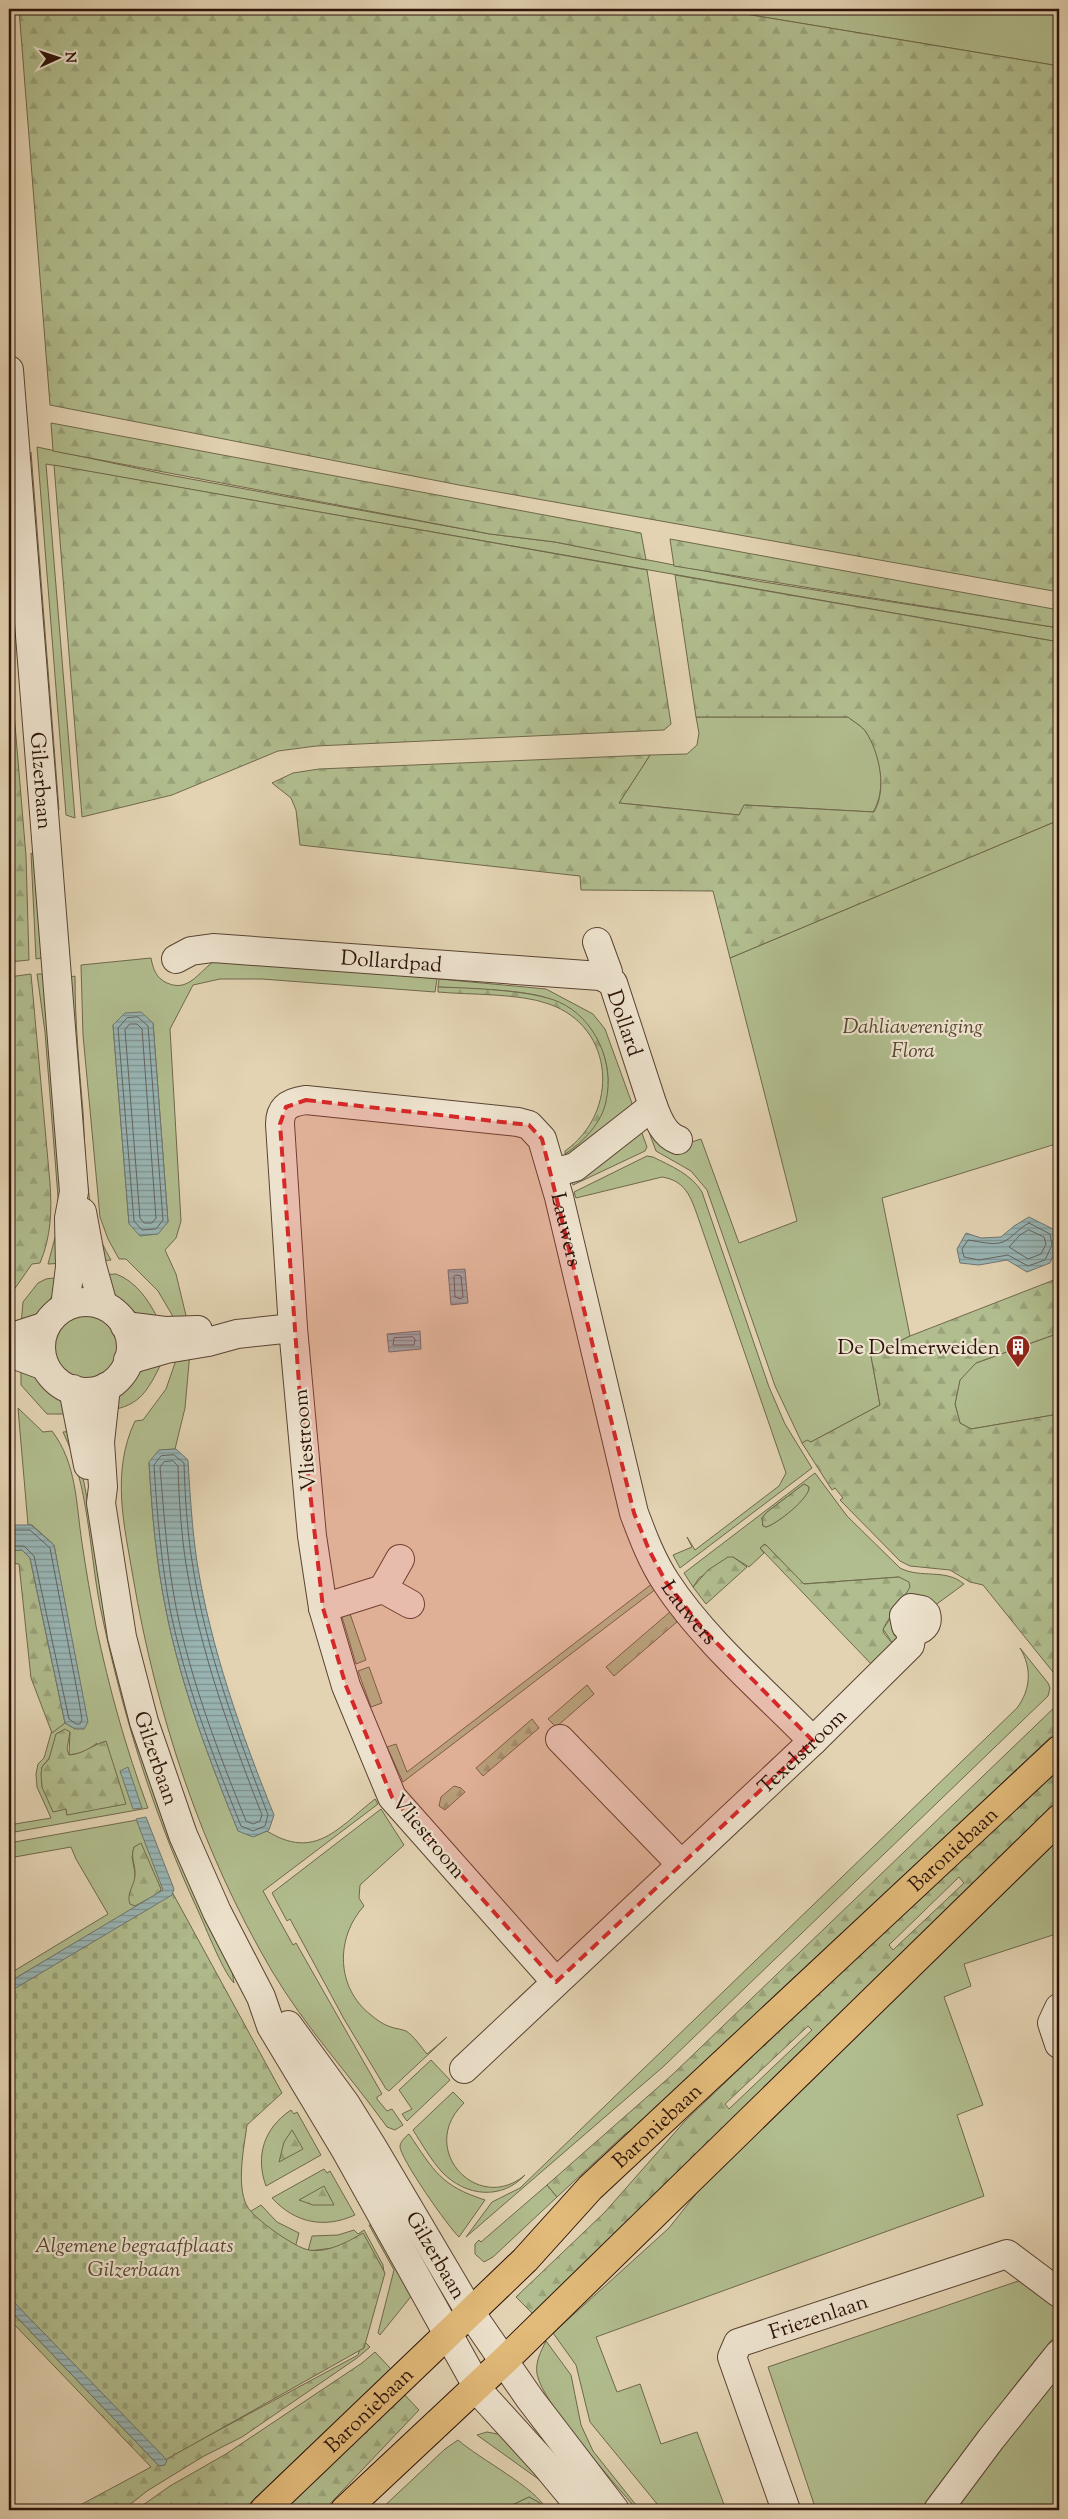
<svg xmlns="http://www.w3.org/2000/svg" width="1068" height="2519" font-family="'Sorts Mill Goudy',serif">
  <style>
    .green { fill: #b1bd8e; stroke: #6f684c; fill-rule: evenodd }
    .forest { fill: url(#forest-firs); stroke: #6f684c; fill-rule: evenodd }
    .cemetery { fill: url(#cemetery-stones); stroke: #6f684c }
    .water { fill: url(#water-rules); stroke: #6e7571 }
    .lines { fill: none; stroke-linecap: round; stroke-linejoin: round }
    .shore { stroke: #636460; stroke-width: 1 }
    .minor-casing { stroke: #5a4333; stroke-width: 30 }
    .major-casing { stroke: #2d1309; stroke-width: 30 }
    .minor { stroke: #ede2cd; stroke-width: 28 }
    .major { stroke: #e2ba79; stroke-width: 28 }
    .marked { fill: #d62828; fill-opacity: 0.2; stroke: #d62828; stroke-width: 4; stroke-dasharray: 10 6; stroke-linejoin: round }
    .labels { text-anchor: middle; stroke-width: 4.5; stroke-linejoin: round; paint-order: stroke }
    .street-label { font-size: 21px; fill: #2d1309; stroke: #ede2cd }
    .park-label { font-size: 21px; font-style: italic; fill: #554631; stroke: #ede2cd }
    .poi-label { font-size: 21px; fill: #2d1309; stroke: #ede2cd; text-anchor: end }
  </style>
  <defs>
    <pattern id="forest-firs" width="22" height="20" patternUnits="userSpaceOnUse" patternTransform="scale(1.25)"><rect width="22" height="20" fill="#b1bd8e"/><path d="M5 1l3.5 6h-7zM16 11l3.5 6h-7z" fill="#99a279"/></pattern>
    <pattern id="cemetery-stones" width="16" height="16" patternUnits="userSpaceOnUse" patternTransform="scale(1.25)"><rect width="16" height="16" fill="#b1bd8e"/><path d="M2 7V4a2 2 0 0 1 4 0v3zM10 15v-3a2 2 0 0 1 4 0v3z" fill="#99a279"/></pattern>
    <pattern id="water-rules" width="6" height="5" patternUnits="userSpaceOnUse" patternTransform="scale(1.25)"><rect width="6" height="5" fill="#99b6b6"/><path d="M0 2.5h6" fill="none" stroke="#7d9392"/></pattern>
  </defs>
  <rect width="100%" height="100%" fill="#e3d3b2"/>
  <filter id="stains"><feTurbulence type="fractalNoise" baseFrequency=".004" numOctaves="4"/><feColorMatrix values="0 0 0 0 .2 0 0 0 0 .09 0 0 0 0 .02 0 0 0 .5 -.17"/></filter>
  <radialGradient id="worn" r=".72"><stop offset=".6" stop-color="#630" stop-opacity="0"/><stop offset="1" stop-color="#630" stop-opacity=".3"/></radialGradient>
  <path class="green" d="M 715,9 L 1059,9 L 1059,66 Z
    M 37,447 L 169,475 L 490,534 L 555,542 L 757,581 L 1059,628 L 1059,642 L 46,464 L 75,818 L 66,815 Z
    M 31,452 L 59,810 L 55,808 L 27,456 Z
    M 696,717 L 848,717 C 854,722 862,726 866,732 C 881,754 887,790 873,812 L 745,805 L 739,815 L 619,803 L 650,755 L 687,754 L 697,745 L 699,733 Z
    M 1059,820 L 1059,1143 L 882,1198 L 910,1336 L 871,1356 L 880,1405 L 811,1442 L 807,1441 L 802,1443 L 775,1386 L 707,1190 L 691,1171 L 656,1151 L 646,1124 L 682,1145 L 701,1139 L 739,1243 L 797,1221 L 730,958 Z
    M 31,853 L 37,858 L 42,958 L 36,959 Z
    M 224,957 L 437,979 L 435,992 L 262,979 L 220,979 L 193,985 L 170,1029 L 181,1221 L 176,1238 L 165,1250 L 176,1274 L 188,1324 L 175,1320 L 158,1291 L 126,1259 L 119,1259 L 108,1239 L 100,1217 L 83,1035 L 81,965 L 151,958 C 153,969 156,978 167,983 C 193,995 203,961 224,957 ZM 153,1023 L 168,1222 L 155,1234 L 142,1235 L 129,1223 L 113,1025 Z
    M 37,974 L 43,974 L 56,1098 L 64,1263 L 48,1264 L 56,1234 L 58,1197 L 45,1032 Z
    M 75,976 C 75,1021 79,1066 83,1111 C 86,1161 84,1216 111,1260 L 96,1261 C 81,1167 76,1072 71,977 Z
    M 439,979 L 546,989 L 593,1014 L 605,1029 L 634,1109 L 567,1160 L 565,1154 C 628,1110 620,1032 551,1000 C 530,989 465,989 438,987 Z
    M 639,1125 L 647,1147 L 645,1151 L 573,1185 L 572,1182 Z
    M 647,1156 L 653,1157 C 671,1166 691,1174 702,1192 L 769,1387 L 785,1424 L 812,1468 L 680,1568 L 673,1555 L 692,1547 L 687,1537 L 695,1550 L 779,1486 L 786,1473 L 700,1223 C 692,1201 688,1181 662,1177 L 576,1198 L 574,1192 Z
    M 116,1274 C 135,1281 148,1299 157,1317 L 137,1314 L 112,1293 L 100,1275 Z
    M 62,1277 C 52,1300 42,1313 21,1326 L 23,1302 L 38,1283 L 46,1279 Z
    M52 1346a34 34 0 1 1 68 0a34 34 0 1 1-68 0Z
    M 1059,1333 L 1059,1414 L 971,1429 L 960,1423 L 955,1404 L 960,1379 L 976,1363 Z
    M 190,1352 L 185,1408 L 175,1449 L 161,1450 L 149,1463 C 152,1512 156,1561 166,1610 C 181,1686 209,1759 238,1830 L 255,1836 L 267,1831 C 315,1861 338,1828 375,1799 L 378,1804 L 263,1891 L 293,1945 L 296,1943 L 382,2094 L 377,2097 L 377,2099 L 387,2111 L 392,2109 L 403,2125 L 395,2130 L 387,2127 C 349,2074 305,2027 272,1971 C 201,1851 156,1713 133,1577 C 124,1524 111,1472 135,1421 L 143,1420 L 166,1389 L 176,1360 Z
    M 161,1364 C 148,1390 140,1406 110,1410 L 117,1396 L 143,1367 Z
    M 21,1365 C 39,1378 59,1394 71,1414 L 47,1414 L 21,1385 Z
    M 18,1408 L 43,1432 L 52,1431 C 77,1464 76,1504 82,1543 C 86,1571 91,1598 96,1626 C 109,1688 126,1749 148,1808 L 9,1833 L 9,1825 L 51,1818 L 37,1787 L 36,1774 L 38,1764 L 44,1758 L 52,1730 L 65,1723 L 75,1729 L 85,1714 L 54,1545 L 32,1525 L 28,1525 ZM 70,1732 L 69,1755 L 85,1752 L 97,1743 L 67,1815 L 66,1809 L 42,1787 L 42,1767 Z
    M 74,1431 L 89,1509 L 231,1965 L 234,1983 C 222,1971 203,1920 194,1902 C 151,1807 121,1708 100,1606 C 89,1548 89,1486 63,1432 Z
    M 815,1473 L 847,1516 L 900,1568 C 921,1579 945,1568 964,1584 L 900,1631 L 895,1647 L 883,1629 L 902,1602 L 899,1577 L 803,1584 L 765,1544 L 760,1548 L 764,1553 L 749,1567 L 733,1557 L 699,1578 L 693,1587 L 684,1573 ZM 804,1484 L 809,1487 C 810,1497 777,1524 766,1527 L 763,1526 L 762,1518 L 767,1512 Z
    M 653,1583 L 656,1589 L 403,1782 L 387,1747 L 396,1744 L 407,1772 Z
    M 348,1608 L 366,1660 L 356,1664 L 340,1610 Z
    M 1020,1648 L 1048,1683 L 1050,1688 L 1048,1696 L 664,2066 L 466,2237 L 492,2202 L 520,2188 L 1017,1708 C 1031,1689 1032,1668 1020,1648 Z
    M 369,1667 L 382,1703 L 371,1707 L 358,1671 Z
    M 381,1809 L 404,1845 L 360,1885 L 359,1898 L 364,1906 C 335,1938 336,1988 371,2015 C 377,2020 384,2025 391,2027 C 396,2029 402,2029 406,2031 C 414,2036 421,2047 427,2054 L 447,2037 L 389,2091 L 386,2089 L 344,2019 L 290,1919 L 287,1921 L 272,1893 Z
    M 137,1820 L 164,1890 L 159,1893 L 160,1891 L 134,1847 L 132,1857 L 135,1873 L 135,1906 L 138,1906 L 9,1982 L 9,1974 L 108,1914 L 76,1859 L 71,1847 L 9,1858 L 9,1843 Z
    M 1059,1839 L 1059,1933 L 964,1964 L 971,1986 L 944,1997 L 983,2105 L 957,2115 L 984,2196 L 596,2337 L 617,2392 L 640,2384 L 661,2444 L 697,2432 L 726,2510 L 662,2510 L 590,2422 L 576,2365 L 553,2333 L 669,2228 L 729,2152 Z
    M 431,2060 L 450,2080 L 407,2121 L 402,2114 L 412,2109 L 399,2090 Z
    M 453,2092 L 464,2103 C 416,2149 478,2215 525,2175 C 502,2200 466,2197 442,2172 C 431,2160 422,2144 413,2130 Z
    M 291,2110 L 294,2114 L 297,2112 L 321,2155 L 266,2186 C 255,2156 264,2128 291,2110 Z
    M 409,2134 C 434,2171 441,2186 485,2200 L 459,2237 C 449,2228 399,2157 400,2146 C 401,2141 405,2137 409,2134 Z
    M 324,2169 L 327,2173 L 330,2171 L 355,2215 C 324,2229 295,2223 272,2198 Z
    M 547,2185 L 557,2197 L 493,2257 L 484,2262 L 475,2254 L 475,2244 L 479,2240 L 481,2242 Z
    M 261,2205 L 277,2222 L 299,2233 L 295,2248 L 248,2213 Z
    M 369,2225 L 376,2226 L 413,2294 L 380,2335 L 378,2333 L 394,2270 Z
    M 354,2230 L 358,2234 L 364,2230 L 383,2265 L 384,2273 L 367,2241 L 358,2245 L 308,2251 L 312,2236 L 338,2235 Z
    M 1024,2279 L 1059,2300 L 1059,2331 L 1019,2380 L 922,2510 L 816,2510 L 768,2367 Z
    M 546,2341 L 571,2375 L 581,2425 L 593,2451 L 640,2510 L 637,2510 C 614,2482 543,2405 537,2374 C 535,2362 541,2351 546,2341 Z
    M 1059,2368 L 1059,2510 L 952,2510 Z
    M 487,2432 L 503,2435 L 548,2486 L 477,2435 Z
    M 458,2440 C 481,2460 535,2487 547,2510 L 543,2510 L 540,2503 L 529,2497 L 502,2510 L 380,2510 L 445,2449 Z"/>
  <path class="forest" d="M 19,9 L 715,9 L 1059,66 L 1059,592 L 459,485 L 50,405 Z
    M 51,423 L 641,533 L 646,560 L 555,542 L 490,534 L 53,451 Z
    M 54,465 L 647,570 L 671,724 L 664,730 L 316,746 L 278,751 L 172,795 L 82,817 Z
    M 670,539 L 1059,610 L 1059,628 L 674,566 Z
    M 675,575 L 1059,642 L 1059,820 L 730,958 L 713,891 L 581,890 L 580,876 L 300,845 L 296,810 L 291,798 L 272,783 L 293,773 L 319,769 L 650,755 L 619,803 L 739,815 L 744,805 L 874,812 C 887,790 880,754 866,732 C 862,726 854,722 848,717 L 696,717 Z
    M 9,653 L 26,856 L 29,960 L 9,962 Z
    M 31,974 L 50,1183 C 52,1211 51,1237 40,1263 L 32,1264 L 11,1294 L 9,1263 L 9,977 Z
    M 438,987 C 469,988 532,990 559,1002 C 595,1018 615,1063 606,1101 C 602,1123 583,1142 565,1154 L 565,1151 C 620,1112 615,1027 549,1004 C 519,993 470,995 438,992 Z
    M 1059,1278 L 1059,1333 L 976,1363 L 960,1380 L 955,1404 L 960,1423 L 971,1429 L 1059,1414 L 1059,1677 L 1053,1672 L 983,1585 L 970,1582 L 950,1570 L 910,1566 L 900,1561 L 840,1500 L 843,1498 L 835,1488 L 832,1490 L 802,1443 L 807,1440 L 811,1442 L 880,1405 L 871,1356 L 910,1336 Z
    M 804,1484 L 809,1487 C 810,1498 777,1524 766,1527 L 763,1526 L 762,1518 L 767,1512 Z
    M 765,1544 L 804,1584 L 899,1577 L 909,1582 L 910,1587 C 906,1595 882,1626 883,1631 C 885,1636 892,1642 895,1647 L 874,1667 L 760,1548 Z
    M 22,1550 L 30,1558 L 65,1723 L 52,1733 L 31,1678 L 19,1564 L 9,1563 L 9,1551 Z
    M 728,1557 L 733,1557 L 747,1567 L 706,1604 L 693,1587 L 708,1570 Z
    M 671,1611 L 678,1621 L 614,1676 L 606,1667 Z
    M 587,1685 L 594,1694 L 556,1727 L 548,1719 Z
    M 1059,1703 L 1059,1729 L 650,2117 L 625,2134 L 557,2197 L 547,2185 L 672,2075 Z
    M 532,1719 L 539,1728 L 483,1776 L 476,1768 Z
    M 65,1729 L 70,1732 L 67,1749 L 69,1755 C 84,1754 92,1745 106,1741 L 126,1804 L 67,1815 L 66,1809 L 53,1812 L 42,1787 L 41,1774 L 42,1767 L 49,1759 L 56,1734 Z
    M 1059,1763 L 1059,1812 L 534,2315 L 516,2297 L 605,2212 L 685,2121 ZM 959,1877 L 964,1883 L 893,1950 L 889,1945 ZM 808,2026 L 812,2030 L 729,2109 L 725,2104 Z
    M 454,1786 L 461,1788 L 465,1792 L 445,1810 L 439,1806 L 441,1797 Z
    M 141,1843 L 161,1889 L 159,1893 L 135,1906 L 130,1904 C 126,1893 134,1887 135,1876 C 136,1865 130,1858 134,1847 Z
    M 292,2130 L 303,2149 L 279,2162 L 284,2142 Z
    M 324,2186 L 334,2205 L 313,2205 L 299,2200 Z
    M 9,2285 L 169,2457 L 358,2355 L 363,2340 L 370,2347 L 357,2358 L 242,2437 L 204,2456 L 147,2491 L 123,2510 L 71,2510 L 151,2467 L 9,2319 L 9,2309 L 159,2466 Z
    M 375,2352 L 391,2369 L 243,2510 L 136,2510 L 170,2486 L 226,2454 L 362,2363 Z
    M 401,2391 L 419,2410 L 324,2510 L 278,2510 Z
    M 529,2497 L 540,2503 L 543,2510 L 502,2510 Z"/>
  <path class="cemetery" d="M 171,1890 L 282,2093 L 247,2125 C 244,2147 236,2186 247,2206 C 253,2218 295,2248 309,2250 C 328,2253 347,2242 363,2233 L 385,2273 L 364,2348 L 160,2463 L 9,2304 L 9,1987 Z"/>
  <path class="water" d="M 141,1012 L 153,1023 L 168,1222 L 158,1234 L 140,1236 L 129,1224 L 113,1025 L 125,1013 Z
    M 1029,1217 L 1055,1230 L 1057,1246 L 1050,1263 L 1027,1272 L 1007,1260 L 979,1265 L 960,1263 L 957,1249 L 966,1233 L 981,1238 L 1001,1237 L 1014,1226 Z
    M 465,1269 L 468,1303 L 451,1305 L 448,1270 Z
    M 420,1331 L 421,1349 L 389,1352 L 387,1334 Z
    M 176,1449 L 188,1460 C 190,1494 192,1528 197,1562 C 211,1649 241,1733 274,1815 L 269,1830 L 253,1837 L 238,1831 C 209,1759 181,1686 166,1610 C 156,1561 152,1512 149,1462 L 159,1450 Z
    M 9,1525 L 31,1525 L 54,1545 L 88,1722 L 84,1729 L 75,1729 L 65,1723 L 30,1558 L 22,1550 L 9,1551 Z
    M 128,1767 L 142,1808 L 133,1809 L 120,1771 Z
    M 146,1817 L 174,1889 L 172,1895 L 9,1992 L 9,1982 L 163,1890 L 136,1819 Z
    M 9,2297 L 167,2460 L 165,2465 L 159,2466 L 9,2309 Z"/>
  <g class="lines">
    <path class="shore" d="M 138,1017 L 148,1026 L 163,1220 L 156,1229 L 142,1230 L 134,1221 L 118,1028 L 127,1018 Z
      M 130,1024 L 137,1024 L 142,1029 L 156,1218 L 152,1223 L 144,1223 L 140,1218 L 125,1030 Z
      M 1029,1223 L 1050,1234 L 1052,1245 L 1045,1260 L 1028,1266 L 1008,1255 L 979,1260 L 964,1257 L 962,1249 L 968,1240 C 978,1241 993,1246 1003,1242 C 1012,1238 1019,1228 1029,1223 Z
      M 1029,1230 L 1044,1237 L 1046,1244 L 1041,1254 L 1028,1259 L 1009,1247 L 1020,1235 Z
      M 456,1275 L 461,1276 L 463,1297 L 461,1299 L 455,1297 L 454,1277 Z
      M 413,1337 L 415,1339 L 414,1345 L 393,1345 L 394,1338 Z
      M 174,1455 L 184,1463 C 185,1496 187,1529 192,1561 C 205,1649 237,1733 268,1815 L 265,1826 L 253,1831 L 241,1826 C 213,1756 185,1683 170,1609 C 161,1561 157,1513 154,1465 L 161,1456 Z
      M 173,1461 L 178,1466 C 179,1499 181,1532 186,1564 C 200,1651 230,1733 262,1815 L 260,1821 L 253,1824 L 246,1821 C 218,1752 191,1681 176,1607 C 167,1561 164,1514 160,1467 L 164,1462 Z
      M 9,1530 L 30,1530 L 50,1548 L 79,1701 L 82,1720 L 80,1724 L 76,1724 L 69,1719 L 34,1556 L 24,1546 L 9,1546"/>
    <defs>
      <g id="minor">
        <path id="s1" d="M 9,370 L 74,1192 L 69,1218 L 70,1267 L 65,1307"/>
        <path id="s2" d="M 176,959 L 191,951 L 213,948 L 600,976 L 607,979"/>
        <path d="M 653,1106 C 658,1119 664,1135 678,1140"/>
        <path d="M 553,1173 L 575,1167 L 653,1106 L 613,983 L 607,979 L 608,972 L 597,942"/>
        <path d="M 82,1212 L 92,1266 L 103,1305"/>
        <circle cx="86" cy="1347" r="45"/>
        <path d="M 125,1326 L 165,1331 L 198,1330"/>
        <path d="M 9,1338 L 46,1326"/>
        <path d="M 9,1356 L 18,1356 L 45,1366"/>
        <path d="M 128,1360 L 166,1349 L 208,1342 L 237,1334 L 293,1328"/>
        <path id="s3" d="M 106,1387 L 100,1442 L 103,1487 L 101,1503 L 122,1637 L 144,1722 L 183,1835 L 217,1912 L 261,1997 L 271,2026 L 345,2149 L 477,2386 L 484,2397 L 544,2463 L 583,2510"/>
        <path d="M 73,1389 L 88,1465"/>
        <path d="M 383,1589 L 400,1559"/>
        <path d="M 323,1608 L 383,1589 L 410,1604"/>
        <path d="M 560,1739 L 681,1864"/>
        <path id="s4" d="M 556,1982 L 392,1797 L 346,1686 L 323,1608 L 312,1536 L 293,1328 L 280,1124 C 280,1107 290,1102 306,1100 L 518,1122 L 529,1125 L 542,1139 L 559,1197 L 634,1513 C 643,1537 652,1561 666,1582 C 703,1639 765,1692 813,1741"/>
        <path d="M 1059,2008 L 1052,2023 L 1059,2044"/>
        <path id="s5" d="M 288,2025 L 345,2103 L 373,2148 L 470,2312 L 530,2399 L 615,2510"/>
        <path id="s6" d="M 464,2069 L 813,1741 L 910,1645 L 912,1631 C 922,1631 929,1625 926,1614 L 922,1610 L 911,1608 L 904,1616 L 906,1626 L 912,1631"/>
        <path id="s7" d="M 786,2510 L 732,2357 L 738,2343 L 1007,2254 L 1059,2293"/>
        <path d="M 938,2510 L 991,2439 L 1059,2354"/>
      </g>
      <g id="major">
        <path id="s8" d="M 264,2510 L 525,2260 L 590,2188 L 1059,1750"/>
        <path d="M 345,2510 L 504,2361 L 1059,1819"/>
      </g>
    </defs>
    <use href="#minor" class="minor-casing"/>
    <use href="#major" class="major-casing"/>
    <use href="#minor" class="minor"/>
    <use href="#major" class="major"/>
  </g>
  <path class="marked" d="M 306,1100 L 529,1125 L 542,1139 L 634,1513 L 649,1550 L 666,1582 L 703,1629 L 813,1741 L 556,1982 L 392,1797 L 346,1686 L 323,1608 L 301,1411 L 280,1124 L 286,1107 Z"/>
  <defs>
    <symbol id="building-pin" viewBox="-11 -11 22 30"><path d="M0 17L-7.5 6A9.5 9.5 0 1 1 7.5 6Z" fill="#8f2418" stroke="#ede2cd"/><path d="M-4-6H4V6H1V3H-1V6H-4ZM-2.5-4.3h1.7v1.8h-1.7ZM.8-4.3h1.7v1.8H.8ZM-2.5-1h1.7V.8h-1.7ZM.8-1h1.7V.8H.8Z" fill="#fff"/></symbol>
  </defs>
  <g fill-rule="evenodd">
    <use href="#building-pin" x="1004" y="1333" width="28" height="38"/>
  </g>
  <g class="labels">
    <g class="street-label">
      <text dy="7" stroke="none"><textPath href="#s1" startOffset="412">Gilzerbaan</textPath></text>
      <text dy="7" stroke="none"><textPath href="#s2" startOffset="218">Dollardpad</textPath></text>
      <text transform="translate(625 1023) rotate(71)" y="7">Dollard</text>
      <text dy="7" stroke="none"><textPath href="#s4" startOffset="1312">Lauwers</textPath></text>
      <text transform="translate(304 1440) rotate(-95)" y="7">Vliestroom</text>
      <text dy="7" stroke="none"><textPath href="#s4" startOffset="1718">Lauwers</textPath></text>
      <text dy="7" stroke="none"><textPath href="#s6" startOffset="464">Texelstroom</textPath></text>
      <text dy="7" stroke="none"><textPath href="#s3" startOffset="378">Gilzerbaan</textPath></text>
      <text transform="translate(429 1836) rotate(50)" y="7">Vliestroom</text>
      <text dy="7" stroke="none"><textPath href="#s8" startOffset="955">Baroniebaan</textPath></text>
      <text dy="7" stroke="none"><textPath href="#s8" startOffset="550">Baroniebaan</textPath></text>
      <text dy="7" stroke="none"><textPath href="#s5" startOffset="274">Gilzerbaan</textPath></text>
      <text dy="7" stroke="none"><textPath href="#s7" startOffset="262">Friezenlaan</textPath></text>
      <text dy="7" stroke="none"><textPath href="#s8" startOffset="145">Baroniebaan</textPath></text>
    </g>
    <g class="park-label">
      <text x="913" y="1033">Dahliavereniging<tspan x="913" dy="24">Flora</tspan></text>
      <text x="134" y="2252">Algemene begraafplaats<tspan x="134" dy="24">Gilzerbaan</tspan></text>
    </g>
    <g class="poi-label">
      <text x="1000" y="1354">De Delmerweiden</text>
    </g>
  </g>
  <rect width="1068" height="2519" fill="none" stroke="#e3d3b2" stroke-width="30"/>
  <rect x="10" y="10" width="1048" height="2499" fill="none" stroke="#2d1309" stroke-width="2.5"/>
  <rect x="15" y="15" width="1038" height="2489" fill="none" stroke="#2d1309"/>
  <g transform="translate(58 58) rotate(87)" stroke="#ede2cd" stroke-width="4" paint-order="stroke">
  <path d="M0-4L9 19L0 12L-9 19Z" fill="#2d1309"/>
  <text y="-8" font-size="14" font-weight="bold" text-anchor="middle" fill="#2d1309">N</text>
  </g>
  <rect width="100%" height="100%" filter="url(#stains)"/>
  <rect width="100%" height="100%" fill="url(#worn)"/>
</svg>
